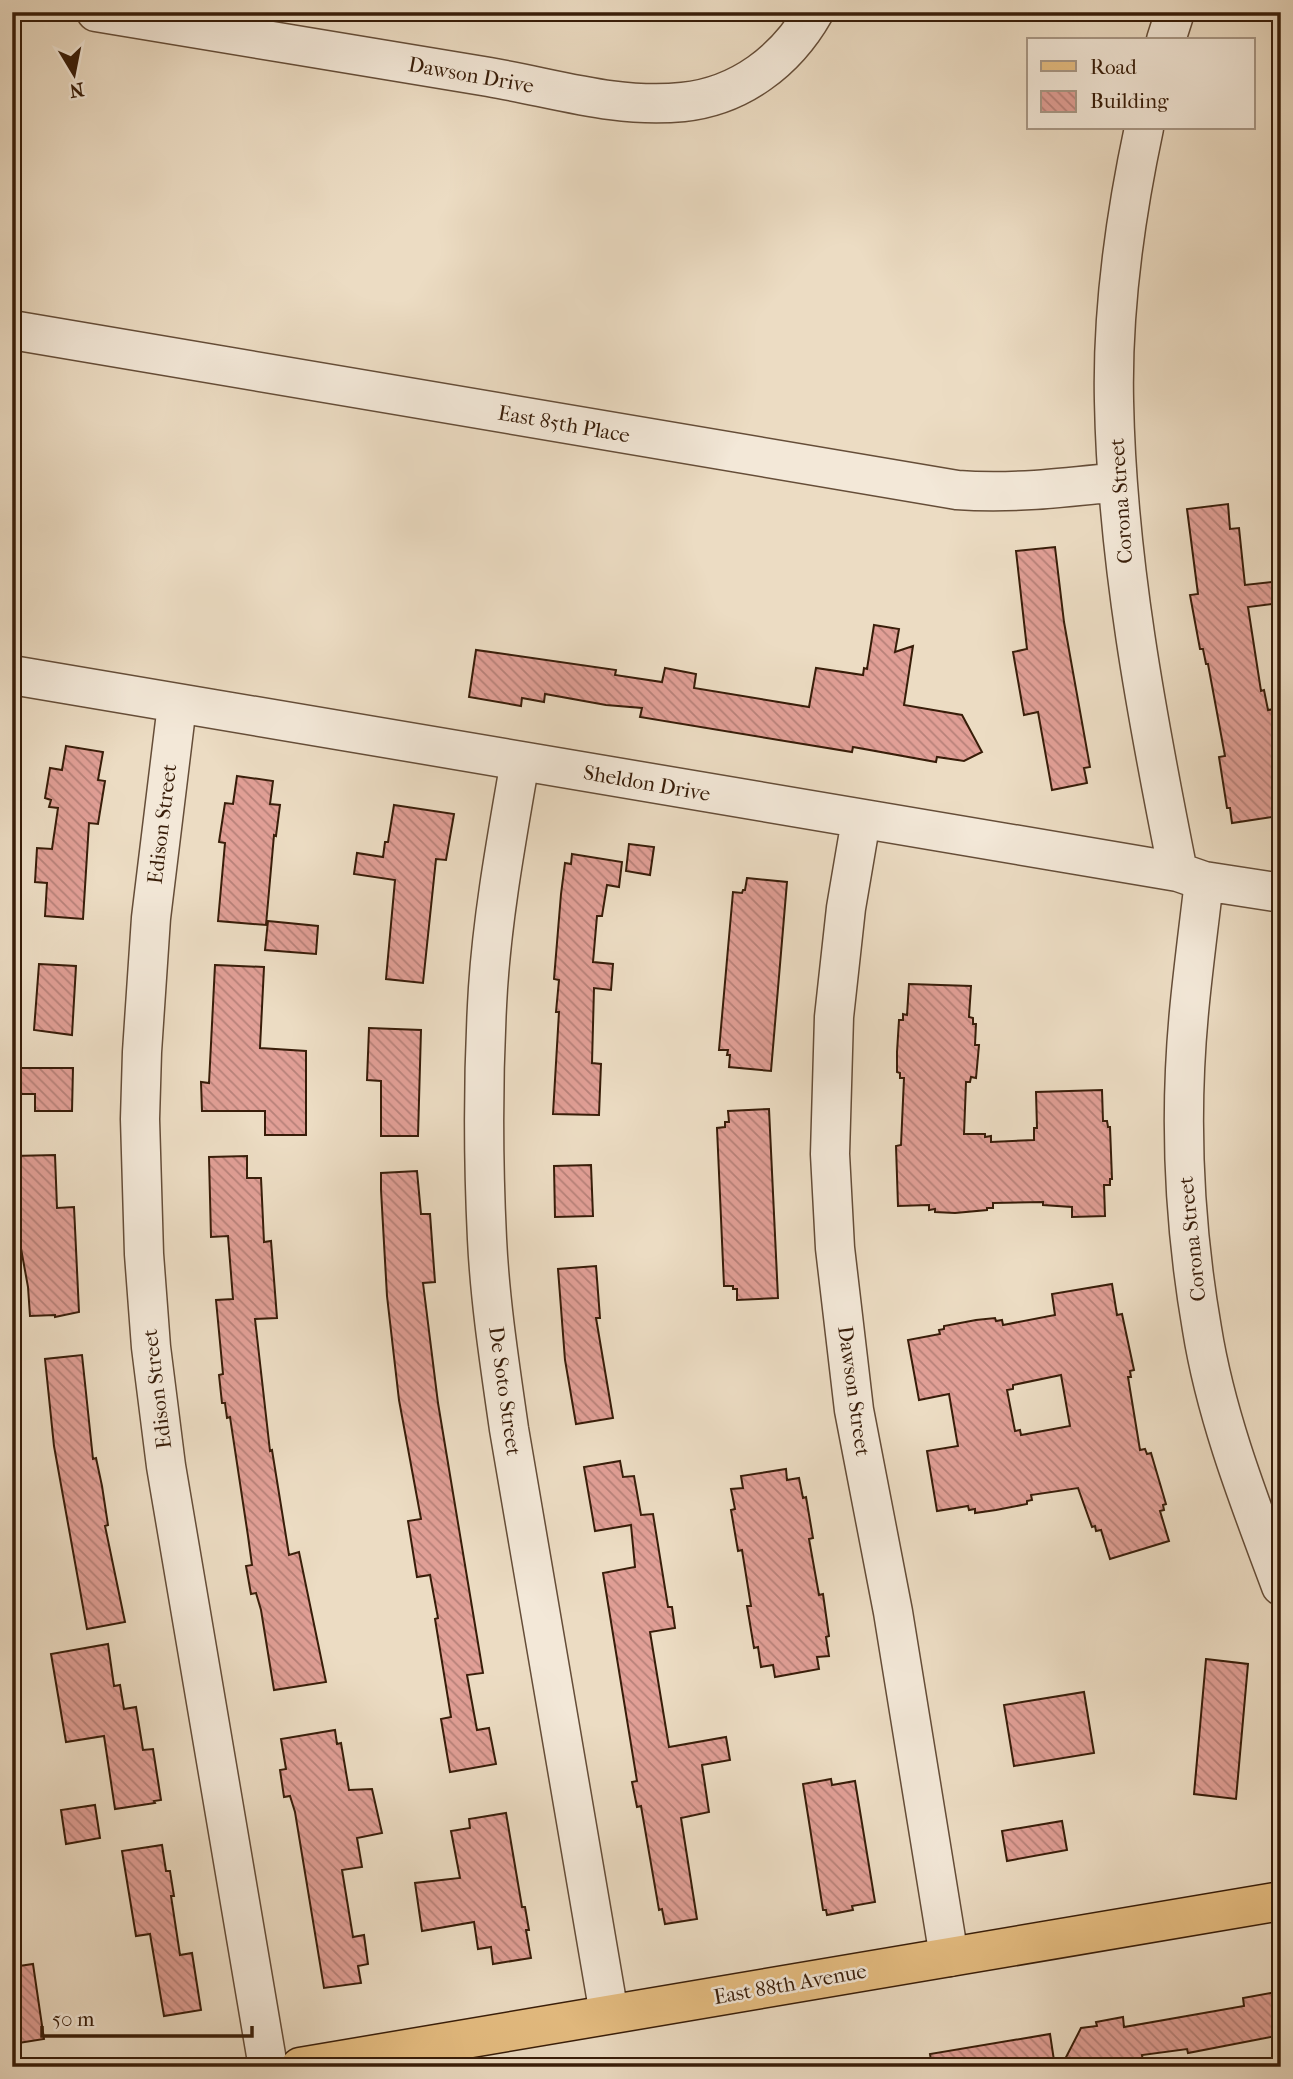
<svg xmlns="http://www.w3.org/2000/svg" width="1293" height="2079" font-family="'IM FELL French Canon',serif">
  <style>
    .building { fill: url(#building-back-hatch); stroke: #381d09; stroke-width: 2; fill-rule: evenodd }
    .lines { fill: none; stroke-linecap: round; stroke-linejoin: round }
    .minor-casing { stroke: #654d38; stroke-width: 41 }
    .major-casing { stroke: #381d09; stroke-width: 41 }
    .minor { stroke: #f3e8d8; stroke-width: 38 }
    .major { stroke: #e6be82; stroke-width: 38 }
    .labels { text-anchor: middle; stroke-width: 5; stroke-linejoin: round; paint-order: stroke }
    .street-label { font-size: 21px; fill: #381d09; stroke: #f3e8d8 }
  </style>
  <defs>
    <pattern id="building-back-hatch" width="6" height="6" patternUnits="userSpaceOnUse" patternTransform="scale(1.75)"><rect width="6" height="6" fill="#e19f96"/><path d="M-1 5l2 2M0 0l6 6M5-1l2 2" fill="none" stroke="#b78179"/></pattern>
  </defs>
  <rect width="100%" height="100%" fill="#ecdcc3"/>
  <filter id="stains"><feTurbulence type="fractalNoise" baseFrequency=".00286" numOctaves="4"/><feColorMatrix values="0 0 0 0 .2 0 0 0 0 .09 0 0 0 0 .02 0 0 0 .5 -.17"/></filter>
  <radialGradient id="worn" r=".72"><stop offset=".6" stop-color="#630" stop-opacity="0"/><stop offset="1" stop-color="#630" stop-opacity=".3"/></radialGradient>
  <path class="building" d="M 1228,504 L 1230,529 L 1239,528 L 1245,585 L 1281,581 L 1281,603 L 1248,607 L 1261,691 L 1264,690 L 1268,710 L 1281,708 L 1281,803 L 1276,803 L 1278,816 L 1232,823 L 1230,808 L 1227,808 L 1219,757 L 1225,756 L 1208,664 L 1206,664 L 1203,649 L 1200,649 L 1190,595 L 1198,594 L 1187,509 Z
    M 1055,547 L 1064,622 L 1090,767 L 1084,768 L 1087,783 L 1052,790 L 1038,712 L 1024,715 L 1013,652 L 1027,649 L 1016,551 Z
    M 874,625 L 899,629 L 895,652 L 913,646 L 904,705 L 962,715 L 982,752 L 964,761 L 937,757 L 936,762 L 853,747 L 852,752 L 640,717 L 642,708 L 606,705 L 545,694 L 544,702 L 522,698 L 521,706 L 469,697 L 476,650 L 616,670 L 615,675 L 662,682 L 665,668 L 696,674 L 694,688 L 809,707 L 816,668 L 863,675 L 864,668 L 867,669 Z
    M 66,746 L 103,752 L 98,780 L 105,781 L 98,824 L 89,823 L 83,919 L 45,916 L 47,883 L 35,882 L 37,848 L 52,849 L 58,808 L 49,807 L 51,800 L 45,798 L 50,768 L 62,770 Z
    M 237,776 L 273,781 L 270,804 L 280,805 L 276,836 L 274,835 L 266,925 L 218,921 L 225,843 L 219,842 L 225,803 L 233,804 Z
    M 394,805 L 454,814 L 446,860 L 436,859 L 423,983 L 386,979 L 395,880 L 354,874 L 357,853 L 383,857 L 385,842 L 388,842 Z
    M 629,844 L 654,847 L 650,875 L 626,871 Z
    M 572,854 L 622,862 L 619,887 L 607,885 L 602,916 L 597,916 L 593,962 L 613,964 L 611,990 L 594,988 L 592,1063 L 601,1064 L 599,1115 L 553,1114 L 559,1012 L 556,1012 L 559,980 L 554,979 L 561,894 L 565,863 L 571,864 Z
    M 747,878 L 787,882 L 771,1071 L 729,1067 L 730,1055 L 727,1055 L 728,1050 L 719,1050 L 733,892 L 742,893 L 743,890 L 745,890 Z
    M 268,921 L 318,926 L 316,954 L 265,950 Z
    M 39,964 L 76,966 L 72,1035 L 34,1030 Z
    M 215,965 L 264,967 L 260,1048 L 306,1051 L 306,1135 L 265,1135 L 265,1111 L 202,1111 L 201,1082 L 209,1083 Z
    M 909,984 L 971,986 L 969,1017 L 973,1018 L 973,1024 L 976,1024 L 975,1045 L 979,1045 L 976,1078 L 971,1077 L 970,1082 L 966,1082 L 964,1134 L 985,1134 L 985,1137 L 991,1136 L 991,1142 L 1034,1140 L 1034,1128 L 1037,1128 L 1036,1092 L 1102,1090 L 1103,1121 L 1107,1121 L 1108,1127 L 1110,1127 L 1112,1179 L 1110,1179 L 1110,1185 L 1104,1185 L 1105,1216 L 1072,1217 L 1072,1207 L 1043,1205 L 1043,1202 L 993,1203 L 993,1208 L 987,1208 L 987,1210 L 955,1213 L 935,1212 L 935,1209 L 929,1210 L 929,1205 L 898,1206 L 896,1146 L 901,1145 L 904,1078 L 900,1078 L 900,1073 L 897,1072 L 897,1052 L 899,1020 L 903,1020 L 903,1014 L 907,1015 Z
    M 369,1028 L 421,1030 L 418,1136 L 381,1136 L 381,1081 L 367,1080 Z
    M 19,1068 L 73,1068 L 72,1111 L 35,1111 L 35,1094 L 19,1094 Z
    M 769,1109 L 778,1298 L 737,1300 L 737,1289 L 733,1289 L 733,1286 L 724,1286 L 717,1128 L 725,1127 L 725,1122 L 729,1122 L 728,1111 Z
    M 55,1155 L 57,1208 L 74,1207 L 79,1312 L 55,1317 L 55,1315 L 30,1316 L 28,1287 L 18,1232 L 12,1229 L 12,1203 L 15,1203 L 13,1156 Z
    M 247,1156 L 247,1178 L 261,1178 L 264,1242 L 271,1241 L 277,1318 L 255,1319 L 270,1451 L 272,1450 L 289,1555 L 299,1552 L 326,1682 L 274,1690 L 261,1610 L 256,1593 L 251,1594 L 246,1566 L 252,1565 L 248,1536 L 230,1417 L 227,1418 L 225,1403 L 222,1403 L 219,1375 L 223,1374 L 216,1300 L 233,1299 L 228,1236 L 211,1237 L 209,1157 Z
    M 591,1165 L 593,1216 L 555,1217 L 554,1166 Z
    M 417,1171 L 421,1214 L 430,1214 L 435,1282 L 423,1283 L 438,1403 L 483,1673 L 467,1675 L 477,1730 L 489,1728 L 496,1764 L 450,1772 L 441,1719 L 451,1717 L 435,1619 L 438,1618 L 430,1575 L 417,1577 L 408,1521 L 421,1519 L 399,1400 L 387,1296 L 381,1190 L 381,1173 Z
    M 596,1266 L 600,1318 L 596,1318 L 613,1418 L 576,1424 L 565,1360 L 558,1269 Z
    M 1112,1284 L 1117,1315 L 1122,1314 L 1134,1370 L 1130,1371 L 1131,1377 L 1128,1377 L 1140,1450 L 1145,1449 L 1147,1454 L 1151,1453 L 1166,1504 L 1163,1505 L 1164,1510 L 1160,1511 L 1169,1541 L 1110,1559 L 1101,1530 L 1096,1531 L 1095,1526 L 1092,1527 L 1078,1488 L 1031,1495 L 1032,1500 L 1027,1501 L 1027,1504 L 996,1510 L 975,1513 L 975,1509 L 969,1510 L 968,1506 L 937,1511 L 927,1451 L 958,1446 L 957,1441 L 949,1394 L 919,1400 L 908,1340 L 940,1334 L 939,1330 L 944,1329 L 944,1326 L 976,1320 L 995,1318 L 996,1321 L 1002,1320 L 1003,1325 L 1055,1315 L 1052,1294 ZM 1061,1375 L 1070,1426 L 1021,1435 L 1020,1430 L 1015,1431 L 1007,1390 L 1013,1389 L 1013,1385 Z
    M 82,1355 L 93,1459 L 96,1458 L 102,1486 L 108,1525 L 105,1526 L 125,1622 L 87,1629 L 54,1446 L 45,1359 Z
    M 620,1461 L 623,1477 L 634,1476 L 641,1515 L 653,1514 L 668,1607 L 672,1607 L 675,1628 L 650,1632 L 669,1747 L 726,1737 L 730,1760 L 702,1765 L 709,1812 L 681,1818 L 697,1919 L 665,1924 L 662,1909 L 659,1910 L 641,1806 L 637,1807 L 632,1782 L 637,1781 L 603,1573 L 635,1567 L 631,1525 L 595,1531 L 584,1467 Z
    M 786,1469 L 787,1480 L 799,1478 L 803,1498 L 806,1497 L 813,1538 L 809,1539 L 819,1595 L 823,1594 L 829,1636 L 826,1637 L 829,1656 L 817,1657 L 819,1669 L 775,1677 L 773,1665 L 761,1667 L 758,1647 L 754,1648 L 747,1606 L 751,1606 L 742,1550 L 738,1551 L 731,1510 L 735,1509 L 731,1489 L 743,1488 L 741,1476 Z
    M 108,1644 L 114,1686 L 120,1685 L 124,1709 L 136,1707 L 143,1750 L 153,1749 L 161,1800 L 154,1801 L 155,1803 L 115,1809 L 104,1736 L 66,1742 L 51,1654 Z
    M 1206,1659 L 1248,1664 L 1236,1799 L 1194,1794 Z
    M 1084,1692 L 1094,1753 L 1014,1766 L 1004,1705 Z
    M 335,1730 L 337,1744 L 341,1743 L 349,1790 L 372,1789 L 382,1833 L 357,1838 L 362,1867 L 342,1870 L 353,1937 L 364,1935 L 368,1964 L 358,1966 L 361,1983 L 324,1988 L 295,1812 L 290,1796 L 284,1797 L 280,1770 L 286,1769 L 281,1739 Z
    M 831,1779 L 832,1785 L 855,1781 L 875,1902 L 852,1906 L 853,1910 L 827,1915 L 826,1910 L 823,1910 L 803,1784 Z
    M 95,1805 L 100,1838 L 66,1844 L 61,1810 Z
    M 506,1813 L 522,1907 L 525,1907 L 529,1930 L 526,1930 L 531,1958 L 493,1964 L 491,1947 L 478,1949 L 474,1922 L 422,1931 L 415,1883 L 460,1878 L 451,1831 L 470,1828 L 469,1819 Z
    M 1062,1821 L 1067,1850 L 1007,1861 L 1002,1831 Z
    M 162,1845 L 166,1871 L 170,1871 L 174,1896 L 171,1896 L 180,1955 L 192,1953 L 201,2010 L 164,2016 L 150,1934 L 136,1936 L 122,1851 Z
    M 33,1964 L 44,2039 L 12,2044 L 12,1967 Z
    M 1281,1991 L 1281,2035 L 1188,2053 L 1187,2049 L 1142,2055 L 1143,2062 L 1114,2067 L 1061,2067 L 1081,2028 L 1097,2026 L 1096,2022 L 1123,2017 L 1124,2027 L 1244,2006 L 1243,1998 Z
    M 1050,2034 L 1055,2067 L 932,2067 L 930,2054 Z"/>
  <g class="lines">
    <defs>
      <path id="minor" d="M 96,12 C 227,34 358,55 489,77 C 554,88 617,109 683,102 C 740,96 786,61 814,12
        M 1166,40 L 1175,12
        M 1144,128 C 1125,217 1112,310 1114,401 C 1117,559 1147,717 1178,872
        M 12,330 L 957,490 C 1011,494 1063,488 1117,482
        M 12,675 L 1178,872 L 1204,881 L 1281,893
        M 177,705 L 151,918 L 142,1052 L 140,1119 L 144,1254 L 151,1347 L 166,1466 L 268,2067
        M 520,761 C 507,837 493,912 488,988 C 483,1071 483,1156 487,1239 C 490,1302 500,1366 509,1429 L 609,2014
        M 861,820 L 846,908 L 834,1017 L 830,1154 L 835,1248 L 854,1410 L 893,1612 L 949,1957
        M 1204,881 C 1199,925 1193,969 1189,1012 C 1179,1118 1184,1225 1202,1329 C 1216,1417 1250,1503 1281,1586"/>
      <path id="major" d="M 300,2067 L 1281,1901"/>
    </defs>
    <use href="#minor" class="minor-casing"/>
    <use href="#major" class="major-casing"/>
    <use href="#minor" class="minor"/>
    <use href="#major" class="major"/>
  </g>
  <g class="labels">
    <g class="street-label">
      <text transform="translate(471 75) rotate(10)" y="7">Dawson Drive</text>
      <text transform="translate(564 424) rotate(10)" y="7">East 85th Place</text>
      <text transform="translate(1121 501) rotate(-94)" y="7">Corona Street</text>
      <text transform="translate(647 783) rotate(10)" y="7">Sheldon Drive</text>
      <text transform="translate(162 824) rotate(-83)" y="7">Edison Street</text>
      <text transform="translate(1192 1239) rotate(-96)" y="7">Corona Street</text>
      <text transform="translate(157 1389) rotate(-97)" y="7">Edison Street</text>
      <text transform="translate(505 1391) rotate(82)" y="7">De Soto Street</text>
      <text transform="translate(854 1391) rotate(82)" y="7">Dawson Street</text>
      <text transform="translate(790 1984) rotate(-10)" y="7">East 88th Avenue</text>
    </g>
  </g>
  <rect width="1293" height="2079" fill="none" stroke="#ecdcc3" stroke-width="42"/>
  <rect x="14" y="14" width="1265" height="2051" fill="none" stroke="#381d09" stroke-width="3.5"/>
  <rect x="21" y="21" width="1251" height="2037" fill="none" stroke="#381d09" stroke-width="2"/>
  <rect x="1027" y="38" width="228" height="91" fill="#f3e8d8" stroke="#a89785" stroke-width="2"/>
  <rect x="1041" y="61" width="35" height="10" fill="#e6be82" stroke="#a89785" stroke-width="2"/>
  <text x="1090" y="74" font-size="21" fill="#381d09">Road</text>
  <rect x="1041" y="91" width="35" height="21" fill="url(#building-back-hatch)" stroke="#a89785" stroke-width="2"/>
  <text x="1090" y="108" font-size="21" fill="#381d09">Building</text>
  <g transform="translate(74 74) rotate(170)" stroke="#f3e8d8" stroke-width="5" paint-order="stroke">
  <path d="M0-5L12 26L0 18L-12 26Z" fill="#381d09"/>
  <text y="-10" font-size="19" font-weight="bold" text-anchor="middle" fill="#381d09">N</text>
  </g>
  <path d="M42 2026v10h210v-10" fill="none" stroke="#381d09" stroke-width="3.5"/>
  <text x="52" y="2026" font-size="21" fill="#381d09" stroke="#f3e8d8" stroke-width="5" paint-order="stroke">50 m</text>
  <rect width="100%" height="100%" filter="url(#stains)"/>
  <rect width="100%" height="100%" fill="url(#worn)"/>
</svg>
